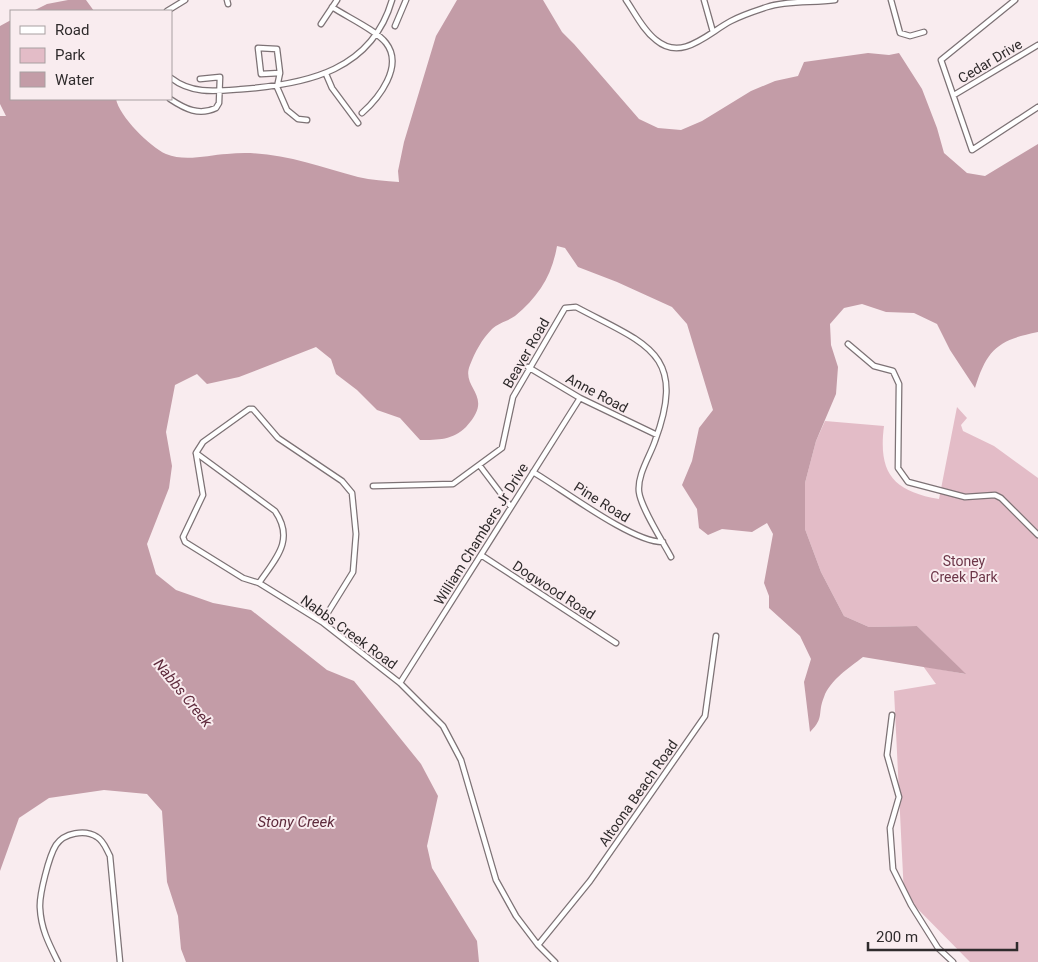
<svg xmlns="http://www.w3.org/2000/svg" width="1038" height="962" font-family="Roboto,sans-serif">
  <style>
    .green { fill: #e3bcc7 }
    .water { fill: #c39ca7 }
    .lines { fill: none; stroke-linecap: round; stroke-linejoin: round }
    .minor-casing { stroke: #7d7275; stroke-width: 7 }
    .minor { stroke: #fff; stroke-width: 4.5 }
    .labels { text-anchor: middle; stroke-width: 4; stroke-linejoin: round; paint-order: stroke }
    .street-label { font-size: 14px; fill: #2f2b2c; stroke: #f9ecef }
    .park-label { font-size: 14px; fill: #6c3648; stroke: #f9ecef }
    .water-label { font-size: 15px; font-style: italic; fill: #5e2a3c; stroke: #f9ecef }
  </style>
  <rect width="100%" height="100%" fill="#f9ecef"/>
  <path class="green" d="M 957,407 L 967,418 L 961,425 L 963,431 L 994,446 L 1038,478 L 1038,962 L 970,962 L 904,895 L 894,691 L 936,684 L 923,666 L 965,674 L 917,626 L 869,627 L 844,616 L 821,572 L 805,529 L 805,483 L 816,441 L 825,421 L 884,426 C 878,473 893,491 939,499 Z"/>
  <path class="water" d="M 68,0 L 86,0 L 94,11 L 33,11 L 47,4 Z
    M 457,0 L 543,0 L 562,32 L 574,44 L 639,119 L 658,128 L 681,130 L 702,121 L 751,91 L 775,81 L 798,76 L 804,62 L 868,53 L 889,55 L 899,53 L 922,89 L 937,128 L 944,153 L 967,173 L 985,176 L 1038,144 L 1038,332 C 998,340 987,349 975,388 L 950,350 L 937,324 L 914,313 L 886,312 L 862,304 L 844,308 L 830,324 L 831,345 L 838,367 L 836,394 L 816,441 L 805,483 L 805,529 L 821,572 L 844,616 L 869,627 L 917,626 L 966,674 L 863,657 C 849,668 830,680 824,697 C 817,714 825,717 810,732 L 804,682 L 811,659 L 800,636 L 769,608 L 769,596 L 764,583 L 773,534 L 767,523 L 752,532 L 722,529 L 708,535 L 699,528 L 697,509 L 682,485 L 692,461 L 699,428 L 713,410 L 687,324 L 672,307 L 617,282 L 578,267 L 565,248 L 557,246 C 552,276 538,297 515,316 C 508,321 498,323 492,329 C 482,339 475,352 470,365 C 460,389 496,395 466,427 C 453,440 438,440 420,440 L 400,418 L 377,410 L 357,390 L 336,374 L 331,359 L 316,347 L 239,377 L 207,384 L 197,374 L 175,385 L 166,432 L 172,466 L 169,488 L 147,544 L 156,574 L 176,590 L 213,603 L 251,610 L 327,670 L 354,681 L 421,764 L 438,796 L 427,846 L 432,868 L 477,941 L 479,962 L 186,962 L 181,949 L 178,916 L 167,882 L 162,811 L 147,794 L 104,790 L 49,798 L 19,818 L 0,871 L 0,116 L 6,116 L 0,104 L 0,26 L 11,20 L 11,99 L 116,99 C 119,116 150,147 166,154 C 185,162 208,155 227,154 C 274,149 313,165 358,177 C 371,180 386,181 399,182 L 398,171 L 404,142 L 436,36 Z"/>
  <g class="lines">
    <defs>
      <path id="minor" d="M 227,0 L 228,4
        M 626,0 C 635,13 643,30 656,40 C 682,62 708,33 731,21 C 742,15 755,11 767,7 C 787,0 814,3 835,0
        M 704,0 L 713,32
        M 891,0 L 900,33 L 910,36 L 924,32
        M 1015,0 L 941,60 L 972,150 L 1038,107
        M 332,7 C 347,17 376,30 386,43 C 404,66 379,98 362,113
        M 167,11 L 185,0
        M 321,24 L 337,0
        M 395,26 L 406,0
        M 280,73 L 261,74 L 258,48 L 277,49 L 280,73 L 277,87 L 287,110 L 298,119 L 307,120
        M 326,74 L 332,88 L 358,123
        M 171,78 C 193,95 217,91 244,89 C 308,84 372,70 392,0
        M 954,95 L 1038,45
        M 170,99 C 185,109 199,116 216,108 L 219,103 L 220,77 L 200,79
        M 848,344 L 874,366 L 893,371 L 899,384 L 898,468 L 908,482 L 965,497 L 995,495 L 1001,498 L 1038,535
        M 528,367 L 580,398 L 657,435
        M 196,453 L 275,511 C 295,540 276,558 259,583
        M 480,466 L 511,507
        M 533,472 C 562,489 633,543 663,542
        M 373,486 L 453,484 L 502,448 L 513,397 L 565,308 L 576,307 C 645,344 688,352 655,441 C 650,456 637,475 639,492 C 641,508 663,542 671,557
        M 481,555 L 616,643
        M 322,622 L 353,572 L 356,534 L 352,493 L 342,481 L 278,438 L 253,409 L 249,409 L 203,442 L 196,453 L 203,495 L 183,537 L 185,542 L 243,578 L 259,583 L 322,622 L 400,683 L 443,726 L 461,760 L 496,880 L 516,916 L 538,945 L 555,962
        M 400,683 L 580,398
        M 892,715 L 887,755 L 899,797 L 890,828 L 893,869 L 911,905 L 938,948 L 953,962
        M 538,945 L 590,881 L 705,716 L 716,636
        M 58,962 C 49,944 41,929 40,908 C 39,895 49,856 56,845 C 64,833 85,829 97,837 C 104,841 106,849 110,856 L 120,962"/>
    </defs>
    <use href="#minor" class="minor-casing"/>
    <use href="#minor" class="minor"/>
  </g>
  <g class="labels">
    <g class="street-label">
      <text transform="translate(990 61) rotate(-31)" y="5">Cedar Drive</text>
      <text transform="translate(526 353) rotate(-60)" y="5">Beaver Road</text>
      <text transform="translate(597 393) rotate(28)" y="5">Anne Road</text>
      <text transform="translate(602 502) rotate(32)" y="5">Pine Road</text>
      <text transform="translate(481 534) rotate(-58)" y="5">William Chambers Jr Drive</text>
      <text transform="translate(554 590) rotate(33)" y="5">Dogwood Road</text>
      <text transform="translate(349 632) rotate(36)" y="5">Nabbs Creek Road</text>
      <text transform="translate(638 793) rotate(-55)" y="5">Altoona Beach Road</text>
    </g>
    <g class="park-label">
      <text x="964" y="566">Stoney<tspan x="964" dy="16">Creek Park</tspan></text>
    </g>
    <g class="water-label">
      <text transform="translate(183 693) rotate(51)" y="5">Nabbs Creek</text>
      <text x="296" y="827">Stony Creek</text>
    </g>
  </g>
  <rect x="10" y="10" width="162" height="90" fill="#f9ecef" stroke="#a89fa1"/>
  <rect x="20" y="26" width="25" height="8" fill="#ffffff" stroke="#a89fa1"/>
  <text x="55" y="35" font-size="15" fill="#2f2b2c">Road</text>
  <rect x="20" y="48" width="25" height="15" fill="#e3bcc7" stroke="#a89fa1"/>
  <text x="55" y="60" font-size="15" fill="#2f2b2c">Park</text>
  <rect x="20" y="72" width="25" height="15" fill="#c39ca7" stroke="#a89fa1"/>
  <text x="55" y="85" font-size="15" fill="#2f2b2c">Water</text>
  <path d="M868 942v8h149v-8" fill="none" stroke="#2f2b2c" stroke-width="2.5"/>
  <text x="876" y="942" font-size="15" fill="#2f2b2c" stroke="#f9ecef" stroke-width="4" paint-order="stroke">200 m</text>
</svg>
